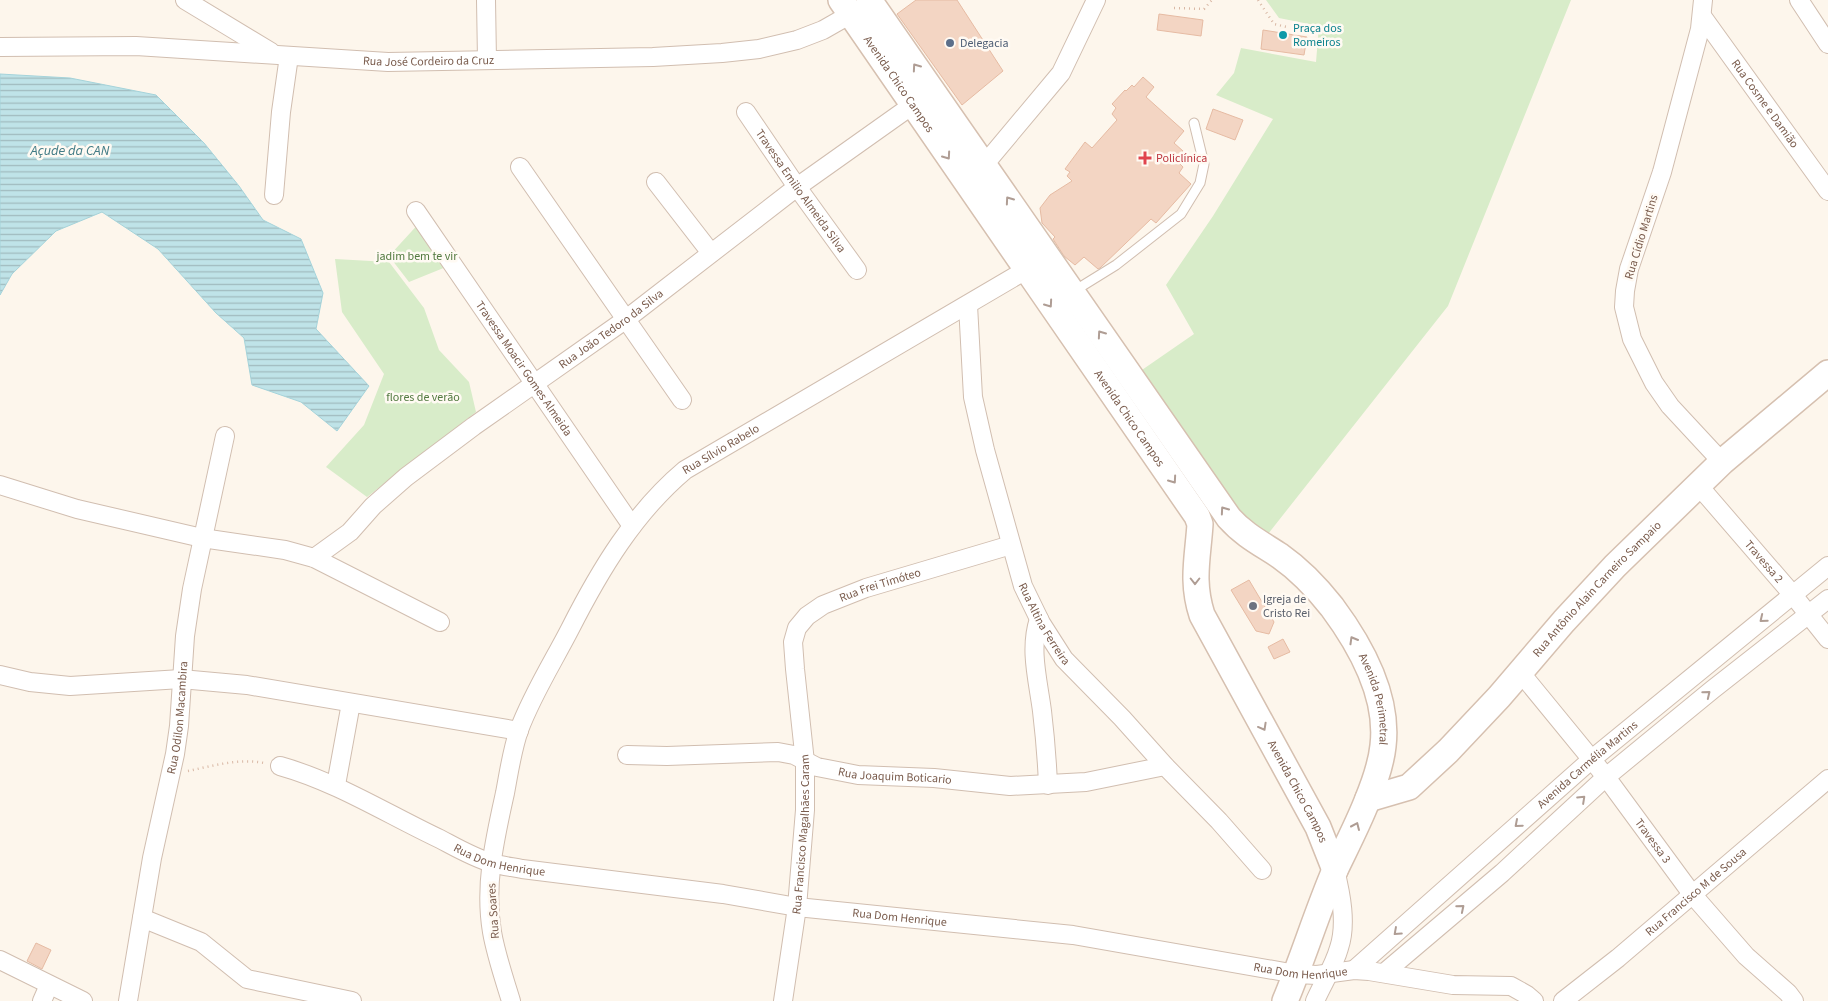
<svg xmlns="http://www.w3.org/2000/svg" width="1828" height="1001" font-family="'Source Sans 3',sans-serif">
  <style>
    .green { fill: #d8ecc9 }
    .water { fill: url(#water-rules); stroke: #a5d3da }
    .building { fill: #f3d5c3; stroke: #e6bba3 }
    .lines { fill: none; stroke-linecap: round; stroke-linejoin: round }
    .lane-casing { stroke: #d1beb0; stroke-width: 11 }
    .street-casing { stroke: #d1beb0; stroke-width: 20 }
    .secondary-casing { stroke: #d6c0b0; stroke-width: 28 }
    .path { stroke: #d9b8a5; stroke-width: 2.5; stroke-dasharray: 1 4; stroke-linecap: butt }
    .lane { stroke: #fff; stroke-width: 9 }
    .street { stroke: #fff; stroke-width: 18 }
    .secondary { stroke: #fff; stroke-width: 25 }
    .oneway { stroke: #af9d94 }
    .culture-dot { fill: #0f9aa8; stroke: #fffaf3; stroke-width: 2 }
    .service-dot { fill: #5c6f8a; stroke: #fffaf3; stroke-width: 2 }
    .health-dot { fill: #e0444e; stroke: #fffaf3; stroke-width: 2 }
    .worship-dot { fill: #6b7280; stroke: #fffaf3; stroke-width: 2 }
    .labels { text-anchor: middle; stroke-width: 5; stroke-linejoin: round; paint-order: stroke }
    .culture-label { font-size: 12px; fill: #0d838f; stroke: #fffaf3; text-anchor: start }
    .service-label { font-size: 12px; fill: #4e5e75; stroke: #fffaf3; text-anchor: start }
    .street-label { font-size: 12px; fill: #7a5c4d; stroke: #fffaf3 }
    .health-label { font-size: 12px; fill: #be3a42; stroke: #fffaf3; text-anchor: start }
    .park-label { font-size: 12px; fill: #537a41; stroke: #fffaf3 }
    .worship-label { font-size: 12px; fill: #5b616d; stroke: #fffaf3; text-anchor: start }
    .water-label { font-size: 14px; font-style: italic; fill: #437c86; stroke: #fffaf3 }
  </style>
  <defs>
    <pattern id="water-rules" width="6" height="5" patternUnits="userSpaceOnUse" patternTransform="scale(1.25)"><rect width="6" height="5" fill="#bfe3e8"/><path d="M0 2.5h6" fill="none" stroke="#a0bbbe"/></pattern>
  </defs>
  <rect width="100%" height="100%" fill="#fdf6ec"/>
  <path class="green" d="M 1266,0 L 1571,0 L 1448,306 L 1268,534 L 1241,520 L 1139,372 L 1194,334 L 1166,285 L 1213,216 L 1273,119 L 1216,95 L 1234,73 L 1241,48 L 1316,62 L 1319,26 L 1279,18 Z
    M 422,220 L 446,267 L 409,282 L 389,256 Z
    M 335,259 L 389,262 L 424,308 L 439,350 L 469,382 L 476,412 L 367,497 L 326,467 L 364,425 L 384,374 L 342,312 Z"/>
  <path class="water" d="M 0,74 L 70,78 L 156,95 L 204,143 L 239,186 L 263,220 L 301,239 L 323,293 L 316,329 L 369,386 L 337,431 L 301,402 L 252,385 L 244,338 L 216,313 L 158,249 L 102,212 L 56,231 L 12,274 L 0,295 Z"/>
  <path class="building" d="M 916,0 L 957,0 L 1003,71 L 962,105 L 897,14 Z
    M 1159,14 L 1203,20 L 1201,36 L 1157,30 Z
    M 1263,30 L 1307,37 L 1304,55 L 1261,49 Z
    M 1143,77 L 1154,87 L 1146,97 L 1184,131 L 1174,143 L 1183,151 L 1175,159 L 1183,167 L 1179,173 L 1191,184 L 1156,223 L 1151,219 L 1100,268 L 1098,269 L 1084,257 L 1075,265 L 1064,256 L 1053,239 L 1055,237 L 1042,223 L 1040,208 L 1050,195 L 1072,181 L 1067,176 L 1070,172 L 1065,169 L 1085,142 L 1092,148 L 1117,120 L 1112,114 L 1116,108 L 1112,104 L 1125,90 L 1126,91 L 1132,85 L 1134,87 Z
    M 1213,109 L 1243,120 L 1235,140 L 1206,129 Z
    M 1249,580 L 1274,622 L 1269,634 L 1256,631 L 1231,590 Z
    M 1283,639 L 1290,652 L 1274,659 L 1268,647 Z
    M 36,943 L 51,950 L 42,969 L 27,961 Z"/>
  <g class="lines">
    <defs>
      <path id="lane" d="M 1074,291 L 1116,265 L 1181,214 L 1200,183 L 1204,164 L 1194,123"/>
      <g id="street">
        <path d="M 185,0 L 271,52"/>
        <path d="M 486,0 L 487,60"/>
        <path d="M 1703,0 L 1700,29 L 1662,172 L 1629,269 L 1625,291 L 1624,307 L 1632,339 L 1654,383 L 1670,406 L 1722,462"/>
        <path d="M 1799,0 L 1828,44"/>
        <path id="s1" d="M 1702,16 L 1828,191"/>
        <path id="s2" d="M 0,47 L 136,46 L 388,62 L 653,57 L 722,53 L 759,49 L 797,40 L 823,30 L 851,14"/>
        <path id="s3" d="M 746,112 L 797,187 L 857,270"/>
        <path d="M 984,165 L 1061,73 L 1096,0"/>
        <path d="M 520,167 L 682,400"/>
        <path d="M 656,182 L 711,253"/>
        <path d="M 274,195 L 281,112 L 289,56"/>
        <path id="s4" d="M 416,211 L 632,526"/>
        <path id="s5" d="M 968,305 L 973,397 L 985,450 L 1023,586 L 1041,623 L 1064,659 L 1122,718 L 1165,766 L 1219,821 L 1262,870"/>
        <path d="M 0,485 L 77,509 L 202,538 L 285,550 L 314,558 L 440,622"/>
        <path id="s6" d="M 1698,485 L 1793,595 L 1828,639"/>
        <path id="s7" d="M 314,558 L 350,532 L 373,506 L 406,477 L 474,426 L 625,320 L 797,187 L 921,99"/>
        <path d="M 1039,619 C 1029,649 1038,680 1042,711 C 1045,736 1047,760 1048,785"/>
        <path id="s8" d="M 1520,672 L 1606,777 L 1692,894 L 1746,956 L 1788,993 L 1794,1001"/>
        <path d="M 0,675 L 30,682 L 70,686 L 181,679 L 247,685 L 519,731"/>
        <path id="s9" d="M 627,755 L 667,756 L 778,752 L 794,755 L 817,767 L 858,775 L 934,778 L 1010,786 L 1086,782 L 1165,766"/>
        <path id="s10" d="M 280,766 C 337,782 387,814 440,839 C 457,848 474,858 492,863 C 502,866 512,867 522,869 L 723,894 L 797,907 L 1073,935 L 1296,974 L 1317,975 L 1354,970 L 1369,971 L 1453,985 L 1511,986 L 1527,995 L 1534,1001"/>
        <path d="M 336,785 L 351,703"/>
        <path d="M 142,918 L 201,942 L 247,979 L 352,1001"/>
        <path d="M 0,960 L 83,1001"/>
        <path id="s11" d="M 1354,970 L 1592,759 L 1828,566"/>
        <path d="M 1384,973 L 1502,873 L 1606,777 L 1712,690 L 1828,599"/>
        <path d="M 42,1001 L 49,985"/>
        <path id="s12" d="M 128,1001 L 152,858 L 175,754 L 179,726 L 185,636 L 192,589 L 225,436"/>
        <path id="s13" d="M 511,1001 C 504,978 496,955 492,932 C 484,885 495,838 505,793 C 509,772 512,750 519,730 C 532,695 553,662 570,629 C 600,570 634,513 685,470 L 1026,270"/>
        <path id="s14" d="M 783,1001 L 797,907 L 805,810 L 805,762 L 795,669 L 793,642 L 797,628 L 807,616 L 823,605 L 866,588 L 1011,545"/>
        <path d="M 1315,1001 C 1323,983 1334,966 1339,948 C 1347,924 1341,894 1335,870"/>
        <path id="s15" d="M 1563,1001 L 1618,958 L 1828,779"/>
      </g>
      <g id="secondary">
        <path id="s16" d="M 841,0 L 1197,516 L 1200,524 C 1198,557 1191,581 1202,615 L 1318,827 L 1335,870"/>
        <path id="s17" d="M 869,0 L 1229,518 C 1244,535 1262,544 1280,556 C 1300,570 1317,588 1332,607 C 1361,646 1389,696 1383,746 C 1381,765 1374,784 1367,801 C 1358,824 1346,847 1335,870 C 1317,912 1303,958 1285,1001"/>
        <path id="s18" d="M 1368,799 L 1409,787 L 1448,751 L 1499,697 L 1564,621 L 1615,566 L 1722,462 L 1828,373"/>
      </g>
    </defs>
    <use href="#lane" class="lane-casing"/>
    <use href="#street" class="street-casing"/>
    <use href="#secondary" class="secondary-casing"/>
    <path class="path" d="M 1258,0 L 1274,24 L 1287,27
      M 1174,8 L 1204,9 L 1212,0
      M 188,771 C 212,766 239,758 264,763"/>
    <use href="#lane" class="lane"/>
    <use href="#street" class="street"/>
    <use href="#secondary" class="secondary"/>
  </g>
  <defs><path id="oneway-chevron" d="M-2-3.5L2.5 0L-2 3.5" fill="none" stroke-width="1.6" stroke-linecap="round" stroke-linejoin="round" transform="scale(1.25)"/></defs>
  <g class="oneway">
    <use href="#oneway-chevron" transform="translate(916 67) rotate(-125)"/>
    <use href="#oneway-chevron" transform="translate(947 156) rotate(55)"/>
    <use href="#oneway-chevron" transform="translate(1009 200) rotate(-125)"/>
    <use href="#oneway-chevron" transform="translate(1049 304) rotate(55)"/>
    <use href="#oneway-chevron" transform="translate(1101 334) rotate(-125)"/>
    <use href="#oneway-chevron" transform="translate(1173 480) rotate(55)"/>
    <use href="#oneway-chevron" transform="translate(1224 510) rotate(-125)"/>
    <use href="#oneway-chevron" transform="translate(1195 581) rotate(90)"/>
    <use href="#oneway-chevron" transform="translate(1763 619) rotate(141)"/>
    <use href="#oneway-chevron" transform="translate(1353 640) rotate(-120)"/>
    <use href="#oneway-chevron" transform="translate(1707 694) rotate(-39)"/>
    <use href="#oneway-chevron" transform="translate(1263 727) rotate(61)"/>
    <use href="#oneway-chevron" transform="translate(1582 799) rotate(-43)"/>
    <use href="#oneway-chevron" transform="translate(1518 824) rotate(139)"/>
    <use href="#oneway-chevron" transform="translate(1356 826) rotate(-66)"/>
    <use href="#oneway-chevron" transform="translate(1461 908) rotate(-40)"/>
    <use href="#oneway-chevron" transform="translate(1397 932) rotate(138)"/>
  </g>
  <circle class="culture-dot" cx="1283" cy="35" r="5"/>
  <circle class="service-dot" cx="950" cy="43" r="5"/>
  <path class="health-dot" d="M1142.5 150.5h5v5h5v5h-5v5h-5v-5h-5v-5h5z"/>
  <circle class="worship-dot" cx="1253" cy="606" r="5"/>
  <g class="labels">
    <g class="culture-label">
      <text x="1293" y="32">Praça dos<tspan x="1293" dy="14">Romeiros</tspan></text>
    </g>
    <g class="service-label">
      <text x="960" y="47">Delegacia</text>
    </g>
    <g class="street-label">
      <text dy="4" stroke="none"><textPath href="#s2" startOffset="429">Rua José Cordeiro da Cruz</textPath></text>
      <text dy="4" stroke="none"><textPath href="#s16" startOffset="102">Avenida Chico Campos</textPath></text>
      <text dy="4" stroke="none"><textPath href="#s1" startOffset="108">Rua Cosme e Damião</textPath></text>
      <text dy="4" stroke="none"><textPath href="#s3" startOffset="96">Travessa Emilio Almeida Silva</textPath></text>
      <text transform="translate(1641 237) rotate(-73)" y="4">Rua Cídio Martins</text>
      <text dy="4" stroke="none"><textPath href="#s7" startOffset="376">Rua João Tedoro da Silva</textPath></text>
      <text dy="4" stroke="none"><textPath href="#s4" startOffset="191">Travessa Moacir Gomes Almeida</textPath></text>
      <text dy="4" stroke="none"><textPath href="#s16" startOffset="508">Avenida Chico Campos</textPath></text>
      <text dy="4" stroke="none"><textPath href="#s13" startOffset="629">Rua Sílvio Rabelo</textPath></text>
      <text dy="4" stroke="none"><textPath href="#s6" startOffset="101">Travessa 2</textPath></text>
      <text dy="4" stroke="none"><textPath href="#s14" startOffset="471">Rua Frei Timóteo</textPath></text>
      <text dy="4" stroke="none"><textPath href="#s18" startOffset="316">Rua Antônio Alain Carneiro Sampaio</textPath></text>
      <text dy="4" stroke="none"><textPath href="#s5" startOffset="331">Rua Altina Ferreira</textPath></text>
      <text dy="4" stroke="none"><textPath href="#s17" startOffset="871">Avenida Perimetral</textPath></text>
      <text dy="4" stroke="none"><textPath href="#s12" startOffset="288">Rua Odilon Macambira</textPath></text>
      <text dy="4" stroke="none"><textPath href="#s11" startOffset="311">Avenida Carmélia Martins</textPath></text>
      <text dy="4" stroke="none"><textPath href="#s9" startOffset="272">Rua Joaquim Boticario</textPath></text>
      <text dy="4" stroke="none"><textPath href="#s16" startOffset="928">Avenida Chico Campos</textPath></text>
      <text dy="4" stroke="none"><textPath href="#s14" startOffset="168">Rua Francisco Magalhães Caram</textPath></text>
      <text dy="4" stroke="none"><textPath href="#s8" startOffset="215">Travessa 3</textPath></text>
      <text dy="4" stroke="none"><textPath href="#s10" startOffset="240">Rua Dom Henrique</textPath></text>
      <text dy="4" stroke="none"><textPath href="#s15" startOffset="172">Rua Francisco M de Sousa</textPath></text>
      <text transform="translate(493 911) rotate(-94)" y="4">Rua Soares</text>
      <text dy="4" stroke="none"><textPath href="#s10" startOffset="645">Rua Dom Henrique</textPath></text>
      <text dy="4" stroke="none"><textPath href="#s10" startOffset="1050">Rua Dom Henrique</textPath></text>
    </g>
    <g class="health-label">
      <text x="1156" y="162">Policlínica</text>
    </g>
    <g class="park-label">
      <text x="417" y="260">jadim bem te vir</text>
      <text x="423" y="401">flores de verão</text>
    </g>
    <g class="worship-label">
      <text x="1263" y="603">Igreja de<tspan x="1263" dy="14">Cristo Rei</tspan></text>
    </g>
    <g class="water-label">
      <text x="70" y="155">Açude da CAN</text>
    </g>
  </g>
</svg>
